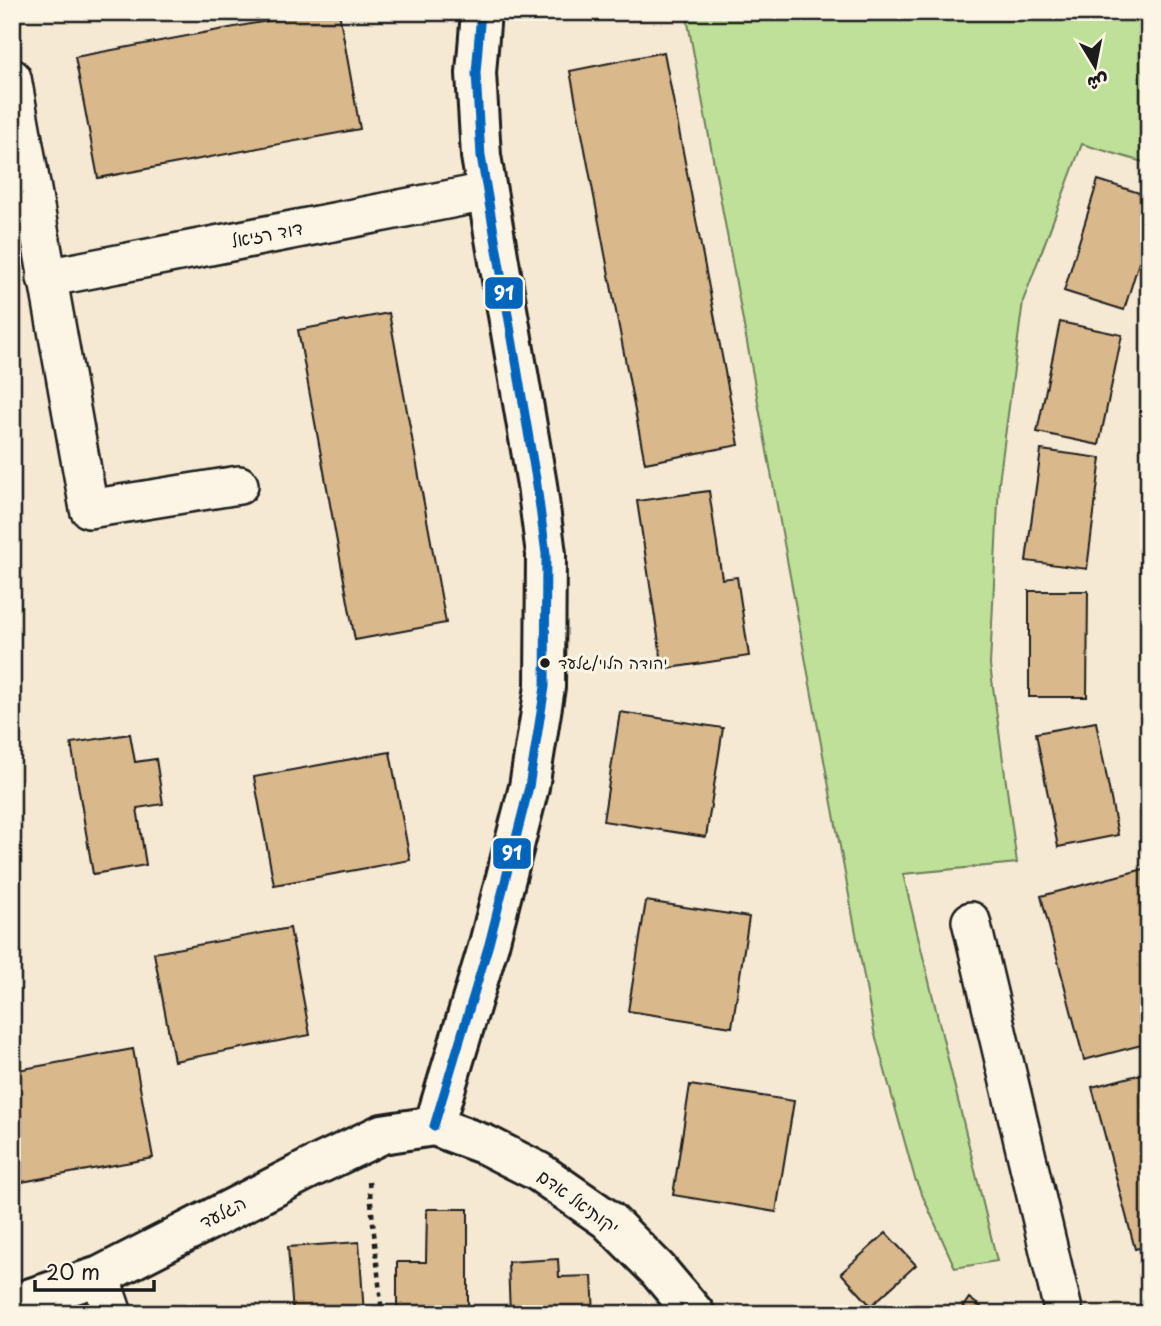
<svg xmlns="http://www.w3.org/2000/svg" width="1161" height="1326" font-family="'Playpen Sans','Playpen Sans Arabic','Playpen Sans Hebrew',sans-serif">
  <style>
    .green { fill: #bee099; stroke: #6d7e5a; stroke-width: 2 }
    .building { fill: #d9b88c; stroke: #1c1c1c; stroke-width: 2 }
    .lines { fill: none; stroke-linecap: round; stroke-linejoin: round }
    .minor-casing { stroke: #1c1c1c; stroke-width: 42 }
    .tertiary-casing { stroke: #1c1c1c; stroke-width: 44 }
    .path { stroke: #1c1c1c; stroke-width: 4.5; stroke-dasharray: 5 5; stroke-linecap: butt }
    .minor { stroke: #fcf5e5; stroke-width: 37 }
    .tertiary { stroke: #fcf5e5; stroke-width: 38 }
    .bus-1-casing { stroke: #fcf5e5; stroke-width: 14 }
    .bus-1 { stroke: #0065bd; stroke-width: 9 }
    .bus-dot { fill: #1c1c1c; stroke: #fcf5e5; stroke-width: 2.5 }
    .labels { text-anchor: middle; stroke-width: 6; stroke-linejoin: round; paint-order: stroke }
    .bus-label { font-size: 16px; fill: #1c1c1c; stroke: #fcf5e5; text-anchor: start }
    .street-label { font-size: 18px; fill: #1c1c1c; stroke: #fcf5e5 }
    .line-badge { stroke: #fcf5e5; stroke-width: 2.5 }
    .badge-label { font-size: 19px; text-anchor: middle; font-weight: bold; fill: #fff }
  </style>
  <rect width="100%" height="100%" fill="#f5e9d3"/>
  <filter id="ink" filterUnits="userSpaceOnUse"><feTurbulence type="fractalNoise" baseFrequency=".0143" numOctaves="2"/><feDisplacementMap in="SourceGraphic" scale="14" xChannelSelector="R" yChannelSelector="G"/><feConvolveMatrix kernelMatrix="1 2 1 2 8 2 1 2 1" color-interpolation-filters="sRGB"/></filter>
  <g filter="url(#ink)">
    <path class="green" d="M 686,12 L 1149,12 L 1149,164 L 1082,144 L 1023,301 L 999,482 L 990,665 L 1017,863 L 903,874 L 997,1261 L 955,1268 L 915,1179 L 874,1031 Z"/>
    <path class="building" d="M 315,12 L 339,12 L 360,129 L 98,178 L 75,57 Z
      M 664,52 L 739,445 L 645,463 L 570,71 Z
      M 1098,180 L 1149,196 L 1149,230 L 1124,310 L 1064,291 Z
      M 389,313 L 446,623 L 355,640 L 298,330 Z
      M 1060,322 L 1122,335 L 1099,445 L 1037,432 Z
      M 1041,450 L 1101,458 L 1087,569 L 1026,561 Z
      M 709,491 L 722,579 L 737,577 L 749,656 L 663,669 L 637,501 Z
      M 1029,591 L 1088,591 L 1087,697 L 1029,697 Z
      M 620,712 L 723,728 L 706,837 L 603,821 Z
      M 1096,722 L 1118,835 L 1058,847 L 1036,733 Z
      M 130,734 L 135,762 L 156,759 L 163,804 L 137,808 L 146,865 L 93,874 L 71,743 Z
      M 390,752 L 410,860 L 274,885 L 254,777 Z
      M 1144,869 L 1149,887 L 1149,1043 L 1084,1060 L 1041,896 Z
      M 646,901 L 749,917 L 732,1027 L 628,1011 Z
      M 290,928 L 310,1035 L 174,1061 L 154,953 Z
      M 133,1049 L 153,1158 L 16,1183 L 12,1164 L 12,1071 Z
      M 1149,1072 L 1149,1246 L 1135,1249 L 1092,1087 Z
      M 690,1085 L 794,1101 L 776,1212 L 673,1195 Z
      M 427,1209 L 468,1209 L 468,1314 L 397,1312 L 397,1262 L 426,1262 Z
      M 886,1233 L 916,1265 L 871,1306 L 841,1273 Z
      M 359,1242 L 364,1314 L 293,1314 L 288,1247 Z
      M 558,1259 L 559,1277 L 592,1276 L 594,1314 L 510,1314 L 508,1262 Z
      M 969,1298 L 990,1314 L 958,1314 Z"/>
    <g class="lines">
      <defs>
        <path id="minor" d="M 12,78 L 89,509 L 239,485
          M 46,278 L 487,192
          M 971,921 L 1064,1314
          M 100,1276 L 113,1314"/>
        <path id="tertiary" d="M 434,1126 L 489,944 L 529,787 L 545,687 L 546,554 L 537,485 L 481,156 L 476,73 L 481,12
          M 12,1304 L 100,1276 L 311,1168 L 382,1134 L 434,1126 L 486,1145 L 539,1172 L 608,1220 L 657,1269 L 695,1314"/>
      </defs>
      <use href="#minor" class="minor-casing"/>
      <use href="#tertiary" class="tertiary-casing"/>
      <path class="path" d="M 369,1182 L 382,1314"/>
      <use href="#minor" class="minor"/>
      <use href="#tertiary" class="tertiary"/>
      <defs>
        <path id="bus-1" d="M 434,1126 L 489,944 L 529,787 L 545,687 L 546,554 L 537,485 L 481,156 L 476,73 L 481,12"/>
      </defs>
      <use href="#bus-1" class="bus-1-casing"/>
      <use href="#bus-1" class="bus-1"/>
    </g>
  </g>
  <circle class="bus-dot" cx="545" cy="663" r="6"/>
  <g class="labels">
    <g class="bus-label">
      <text x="558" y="669">יהודה הלוי/גלעד</text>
    </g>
    <g class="street-label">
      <text transform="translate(267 235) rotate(-11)" y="6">דוד רזיאל</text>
      <text transform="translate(578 1202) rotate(36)" y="6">יקותיאל אדם</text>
      <text transform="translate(223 1213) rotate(-27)" y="6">הגלעד</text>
    </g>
  </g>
  <g class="line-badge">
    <rect x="484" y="276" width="40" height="34" rx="7" fill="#0065bd"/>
    <rect x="492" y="837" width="40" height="33" rx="7" fill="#0065bd"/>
  </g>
  <g class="badge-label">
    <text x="504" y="300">91</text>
    <text x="512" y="860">91</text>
  </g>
  <rect width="1161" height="1326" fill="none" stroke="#fcf5e5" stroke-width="42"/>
  <rect x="21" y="21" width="1119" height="1284" fill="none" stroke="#1c1c1c" stroke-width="2.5" filter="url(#ink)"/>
  <g transform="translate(1095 66) rotate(170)" stroke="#fcf5e5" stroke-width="5" paint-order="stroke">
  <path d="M0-5L12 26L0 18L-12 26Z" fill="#1c1c1c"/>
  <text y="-10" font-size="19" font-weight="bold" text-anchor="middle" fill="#1c1c1c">ش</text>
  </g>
  <path d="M35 1280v10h119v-10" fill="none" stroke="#1c1c1c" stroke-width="3.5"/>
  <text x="46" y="1280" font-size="21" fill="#1c1c1c" stroke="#fcf5e5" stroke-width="5" paint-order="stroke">20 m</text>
</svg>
